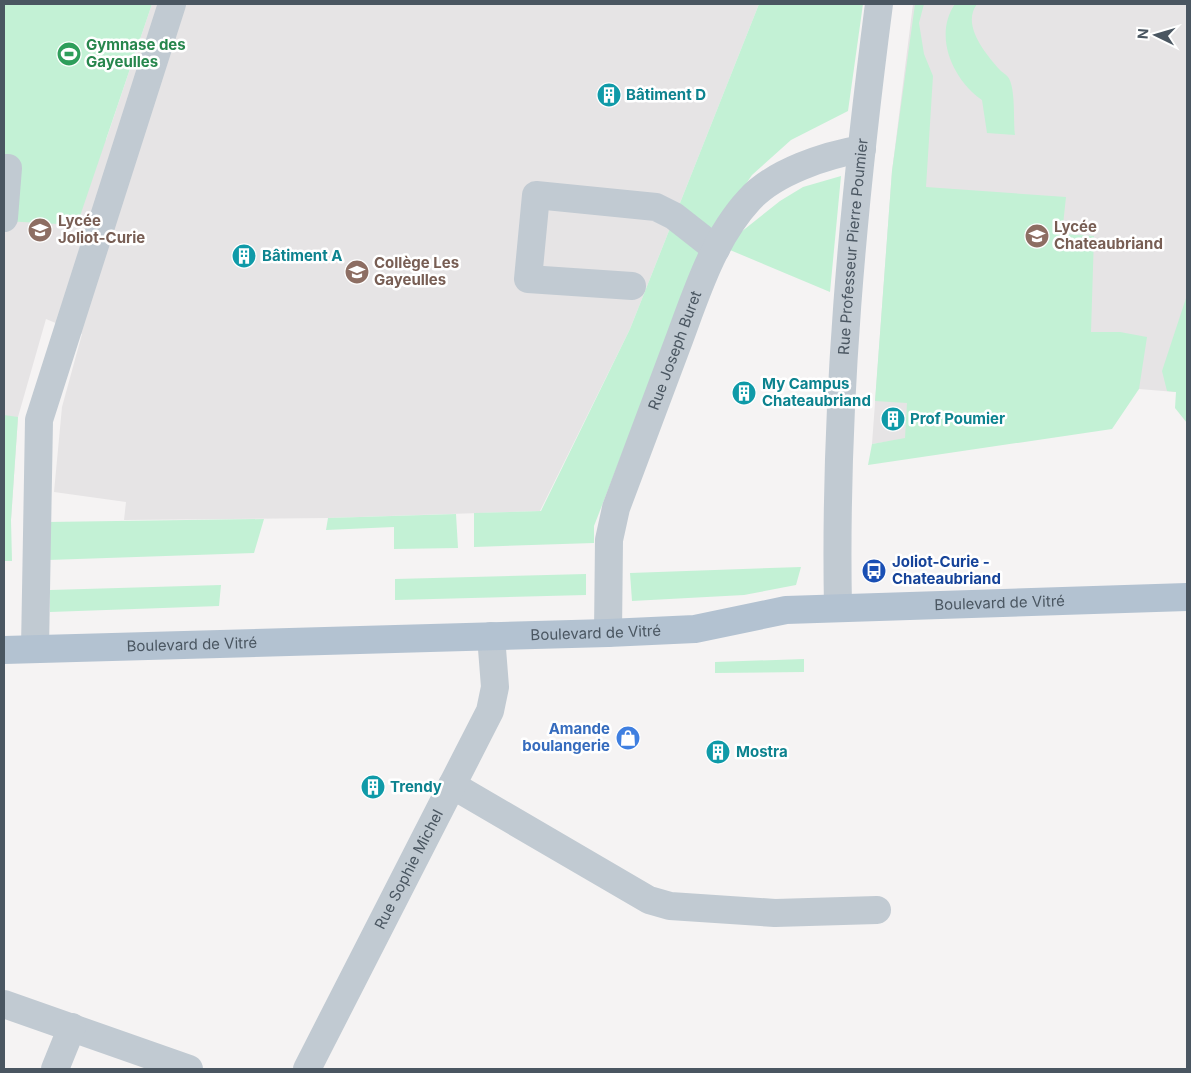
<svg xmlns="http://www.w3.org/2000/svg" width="1191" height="1073" font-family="Inter,sans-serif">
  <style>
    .education { fill: #e6e4e5 }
    .green { fill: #c3f1d5 }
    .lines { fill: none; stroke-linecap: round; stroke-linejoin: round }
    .minor { stroke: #c1cad2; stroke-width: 28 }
    .major { stroke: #b3c2d1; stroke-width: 28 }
    .labels { text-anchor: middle; stroke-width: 5; stroke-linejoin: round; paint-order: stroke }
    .leisure-label { font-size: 15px; font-weight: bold; fill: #27864d; stroke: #fff; text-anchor: start }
    .culture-label { font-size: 15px; font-weight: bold; fill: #0d838f; stroke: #fff; text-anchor: start }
    .education-label { font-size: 15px; font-weight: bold; fill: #785e54; stroke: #fff; text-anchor: start }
    .street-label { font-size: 15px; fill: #4a5661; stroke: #fff }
    .transit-label { font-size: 15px; font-weight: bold; fill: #164399; stroke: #fff; text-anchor: start }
    .shop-label { font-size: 15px; font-weight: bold; fill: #366cbe; stroke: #fff; text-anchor: end }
  </style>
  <rect width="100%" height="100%" fill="#f5f3f3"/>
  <path class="education" d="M 152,4 L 759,4 L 630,329 L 540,511 L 328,518 L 124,520 L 126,502 L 54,492 L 62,407 L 82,334 L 46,319 L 18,417 L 11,520 L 4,519 L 4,105 L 106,140 Z
    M 913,4 L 1187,4 L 1187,393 L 1139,389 L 905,439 L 872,444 L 892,171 Z"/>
  <path class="green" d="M 4,4 L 152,4 L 77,225 L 4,221 Z
    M 759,4 L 863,4 L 848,111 L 791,140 L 752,175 L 701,250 L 594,526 L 594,543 L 474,547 L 474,513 L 541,511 L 630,329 Z
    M 915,4 L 924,4 L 919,23 L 924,54 L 933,76 L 926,187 L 1066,197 L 1062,234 L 1094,236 L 1091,332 L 1120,332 L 1147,337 L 1139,389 L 1112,429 L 868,465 L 872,444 L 905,438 L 907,403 L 875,401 L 892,171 Z
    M 955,4 L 977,4 C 961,25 986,54 999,69 C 1001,72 1006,74 1008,77 C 1016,88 1013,121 1015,135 L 987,133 L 982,100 C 953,80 933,36 955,4 Z
    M 841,176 L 830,292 L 730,250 L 736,236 L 780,201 L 803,187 Z
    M 1187,295 L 1187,423 L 1175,408 L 1176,392 L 1167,391 L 1162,371 Z
    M 4,415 L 18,417 L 11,520 L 12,561 L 4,561 Z
    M 456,514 L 458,548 L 394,549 L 394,527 L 326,530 L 328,518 Z
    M 264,519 L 254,553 L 48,560 L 47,522 Z
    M 801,567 L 796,585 L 744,595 L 632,601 L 630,573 Z
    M 586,574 L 586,595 L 395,600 L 395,579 Z
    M 221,585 L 219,606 L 50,612 L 50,590 Z
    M 804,659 L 804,672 L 715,673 L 715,662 Z"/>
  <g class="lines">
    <g class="minor">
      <path d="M 4,168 L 8,168 L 4,218"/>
      <path d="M 632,286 L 528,279 L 536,195 L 656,207 L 674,216 L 716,249"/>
      <path id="s1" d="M 838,608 C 834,406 853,204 879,4"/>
      <path id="s2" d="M 608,633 L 609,540 L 616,508 C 636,455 656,402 676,348 C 695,298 712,240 749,200 C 774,172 826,155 862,149"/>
      <path d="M 35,649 L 39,420 L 172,4"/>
      <path d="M 452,785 L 649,900 L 670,906 L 775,913 L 877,910"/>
      <path d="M 4,1004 L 189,1069"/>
      <path d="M 55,1069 L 72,1027"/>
      <path id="s3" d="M 307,1069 L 490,711 L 495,687 L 491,636"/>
    </g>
    <path class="major" id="s4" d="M 4,650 L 608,633 L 695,629 L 786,610 L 1187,597"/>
  </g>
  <defs>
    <symbol id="stadium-disc" viewBox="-11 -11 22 22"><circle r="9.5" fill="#2e9e5b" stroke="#fff"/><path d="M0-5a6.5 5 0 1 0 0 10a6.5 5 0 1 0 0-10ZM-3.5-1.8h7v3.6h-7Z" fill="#fff"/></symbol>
    <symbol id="building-disc" viewBox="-11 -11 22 22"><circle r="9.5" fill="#0f9aa8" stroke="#fff"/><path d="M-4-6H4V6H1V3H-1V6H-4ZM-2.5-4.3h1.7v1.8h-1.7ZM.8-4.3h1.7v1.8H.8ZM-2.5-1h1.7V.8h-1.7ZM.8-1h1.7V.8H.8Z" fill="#fff"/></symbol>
    <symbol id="school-disc" viewBox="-11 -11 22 22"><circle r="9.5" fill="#8d6e63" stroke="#fff"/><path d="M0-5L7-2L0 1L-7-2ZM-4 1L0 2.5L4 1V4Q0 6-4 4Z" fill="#fff"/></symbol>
    <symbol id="bus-disc" viewBox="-11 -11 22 22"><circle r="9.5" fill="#1a4fb4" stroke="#fff"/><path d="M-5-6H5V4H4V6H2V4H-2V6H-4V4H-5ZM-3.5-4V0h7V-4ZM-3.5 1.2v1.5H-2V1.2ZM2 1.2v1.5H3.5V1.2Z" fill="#fff"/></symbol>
    <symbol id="shop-disc" viewBox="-11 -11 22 22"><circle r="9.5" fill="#3f7fe0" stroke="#fff"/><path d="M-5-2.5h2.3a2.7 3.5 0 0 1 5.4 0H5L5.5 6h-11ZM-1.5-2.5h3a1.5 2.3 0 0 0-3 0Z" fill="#fff"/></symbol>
  </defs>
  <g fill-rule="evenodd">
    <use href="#stadium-disc" x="55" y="40" width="28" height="28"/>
    <use href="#building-disc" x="595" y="81" width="28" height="28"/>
    <use href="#school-disc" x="26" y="216" width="28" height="28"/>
    <use href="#school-disc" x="1023" y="222" width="28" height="28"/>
    <use href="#building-disc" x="230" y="242" width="28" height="28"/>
    <use href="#school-disc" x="343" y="258" width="28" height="28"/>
    <use href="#building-disc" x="730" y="379" width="28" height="28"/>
    <use href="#building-disc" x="879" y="405" width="28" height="28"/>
    <use href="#bus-disc" x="860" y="557" width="28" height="28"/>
    <use href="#shop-disc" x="614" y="724" width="28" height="28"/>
    <use href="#building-disc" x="704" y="738" width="28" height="28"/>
    <use href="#building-disc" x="359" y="773" width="28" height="28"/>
  </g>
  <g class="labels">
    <g class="leisure-label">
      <text x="86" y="50">Gymnase des<tspan x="86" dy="17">Gayeulles</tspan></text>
    </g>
    <g class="culture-label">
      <text x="626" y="100">Bâtiment D</text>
      <text x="262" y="261">Bâtiment A</text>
      <text x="762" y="389">My Campus<tspan x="762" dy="17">Chateaubriand</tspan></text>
      <text x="910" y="424">Prof Poumier</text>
      <text x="736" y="757">Mostra</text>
      <text x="390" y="792">Trendy</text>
    </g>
    <g class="education-label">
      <text x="58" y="226">Lycée<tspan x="58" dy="17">Joliot-Curie</tspan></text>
      <text x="1054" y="232">Lycée<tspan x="1054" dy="17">Chateaubriand</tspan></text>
      <text x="374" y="268">Collège Les<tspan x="374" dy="17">Gayeulles</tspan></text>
    </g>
    <g class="street-label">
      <text dy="5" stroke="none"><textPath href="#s1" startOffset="362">Rue Professeur Pierre Poumier</textPath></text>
      <text dy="5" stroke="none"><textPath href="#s2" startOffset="294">Rue Joseph Buret</textPath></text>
      <text dy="5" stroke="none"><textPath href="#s4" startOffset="998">Boulevard de Vitré</textPath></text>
      <text dy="5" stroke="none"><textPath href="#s4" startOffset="592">Boulevard de Vitré</textPath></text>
      <text dy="5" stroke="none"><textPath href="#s4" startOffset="188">Boulevard de Vitré</textPath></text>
      <text dy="5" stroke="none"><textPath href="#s3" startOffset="224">Rue Sophie Michel</textPath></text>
    </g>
    <g class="transit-label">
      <text x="892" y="567">Joliot-Curie -<tspan x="892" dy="17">Chateaubriand</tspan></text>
    </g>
    <g class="shop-label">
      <text x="610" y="734">Amande<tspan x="610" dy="17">boulangerie</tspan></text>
    </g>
  </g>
  <rect width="1191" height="1073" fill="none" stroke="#4a5661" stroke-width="10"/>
  <g transform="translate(1156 35) rotate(275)" stroke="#ffffff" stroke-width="4" paint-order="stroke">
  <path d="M0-4L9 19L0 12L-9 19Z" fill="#4a5661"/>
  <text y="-8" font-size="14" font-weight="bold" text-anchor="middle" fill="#4a5661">N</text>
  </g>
</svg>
